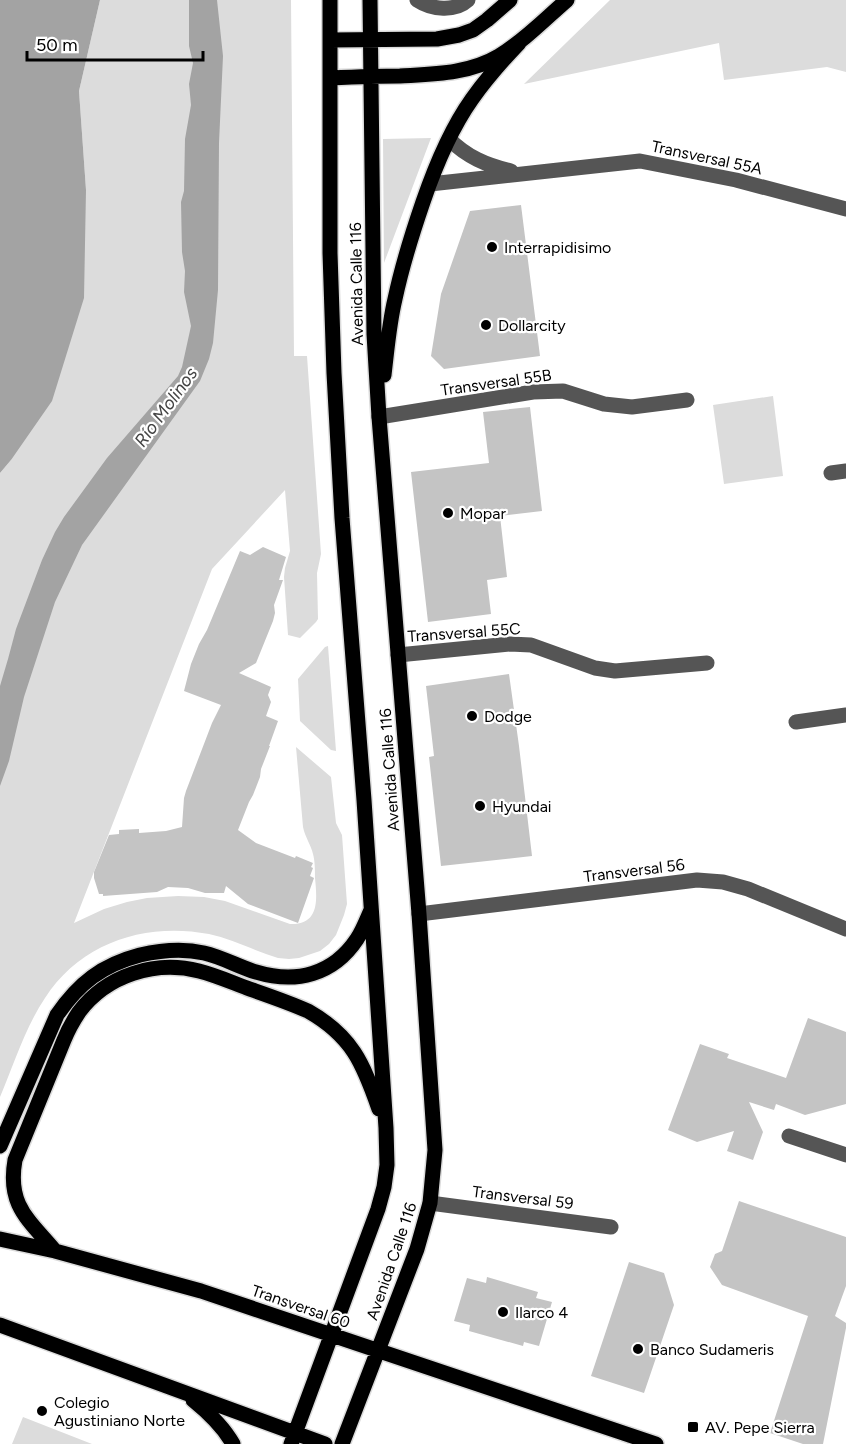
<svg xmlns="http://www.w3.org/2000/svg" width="846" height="1444" font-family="Figtree,sans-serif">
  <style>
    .green { fill: #dcdcdc }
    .water { fill: #a3a3a3 }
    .building { fill: #c4c4c4 }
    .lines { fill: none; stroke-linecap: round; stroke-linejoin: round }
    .major-casing { stroke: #dbdbdb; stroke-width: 18 }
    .minor { stroke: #555; stroke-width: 15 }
    .major { stroke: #000; stroke-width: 15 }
    .poi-dot { fill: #000; stroke: #fff; stroke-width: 2 }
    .labels { text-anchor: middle; stroke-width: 4.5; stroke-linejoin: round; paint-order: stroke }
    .street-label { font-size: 16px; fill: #000; stroke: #fff }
    .poi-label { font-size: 16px; fill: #000; stroke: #fff; text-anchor: start }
    .water-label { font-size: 18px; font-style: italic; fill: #444; stroke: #fff }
  </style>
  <rect width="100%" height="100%" fill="#fff"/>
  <path class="green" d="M 100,0 L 291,0 L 294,356 L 307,356 L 321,554 L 317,573 L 318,619 L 316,622 L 300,638 L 288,635 L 284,577 L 285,568 L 290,551 L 285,490 L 212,569 L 74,923 L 104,909 L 127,902 L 147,898 L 178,896 L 204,897 L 225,901 L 290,924 C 320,925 317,899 315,878 C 315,871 315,861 313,854 C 311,845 305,837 303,827 L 296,747 L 331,777 L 336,823 L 342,835 L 347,904 L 344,915 L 336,935 L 329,944 L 320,951 L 299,958 L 289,959 L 278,958 C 255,951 232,939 209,934 C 146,922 81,942 45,998 C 25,1028 14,1064 0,1097 L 0,473 L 11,460 L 86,190 L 79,91 Z
    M 610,0 L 846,0 L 846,72 L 827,67 L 724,80 L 719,43 L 524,84 Z
    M 431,138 L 384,263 L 383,139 Z
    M 773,396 L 783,476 L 724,484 L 713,405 Z
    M 328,646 L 336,751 L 331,750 L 300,721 L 298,679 L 325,647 Z
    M 23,1417 L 92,1444 L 12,1444 Z"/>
  <path class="water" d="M 0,0 L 100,0 L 79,91 L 86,190 L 84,298 L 52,401 L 11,460 L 0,473 Z
    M 189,0 L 217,0 L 223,56 L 219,143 L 218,290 L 213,343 L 209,359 L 200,381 L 82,545 L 55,602 L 24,697 L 9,761 L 0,786 L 0,686 L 8,659 L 16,629 L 42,560 L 55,532 L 64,517 L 107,458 L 178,376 L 182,367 L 191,326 L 184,292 L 185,271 L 182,252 L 181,202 L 184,191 L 185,139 L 191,105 L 189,84 L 193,63 L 189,46 Z"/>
  <path class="building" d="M 521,205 L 540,356 L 444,369 L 431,356 L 441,294 L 470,211 Z
    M 530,407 L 542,511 L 500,516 L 507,577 L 487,580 L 491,614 L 428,622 L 411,472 L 489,463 L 483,412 Z
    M 263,547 L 286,557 L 279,580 L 283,580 L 274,605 L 275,613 L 273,621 L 256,663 L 239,673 L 271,687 L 268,695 L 271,702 L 266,716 L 278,721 L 269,746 L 270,746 L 261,769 L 260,777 L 253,795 L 249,802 L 238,830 L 256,843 L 295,858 L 296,856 L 313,863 L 311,867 L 313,868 L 310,876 L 314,878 L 298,923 L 248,904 L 226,886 L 224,893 L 205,893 L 188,888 L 168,887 L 157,892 L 103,896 L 103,894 L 99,894 L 94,878 L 94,872 L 109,835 L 119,834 L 119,830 L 139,829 L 139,833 L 166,831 L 182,827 L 184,798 L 186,791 L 212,723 L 221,705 L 184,691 L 191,664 L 199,644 L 207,630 L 240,551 L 250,555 Z
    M 509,674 L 519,746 L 532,856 L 441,866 L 429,757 L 434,756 L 426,686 Z
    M 808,1018 L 846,1032 L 846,1104 L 805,1115 L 776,1104 L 774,1110 L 749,1102 L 763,1132 L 753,1160 L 727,1151 L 734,1131 L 697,1142 L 668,1130 L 700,1044 L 729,1054 L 727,1058 L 786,1078 Z
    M 739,1201 L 846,1237 L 846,1286 L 835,1316 L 846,1323 L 846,1328 L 823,1444 L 803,1444 L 770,1433 L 808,1316 L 722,1285 L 710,1267 L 715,1254 L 722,1251 Z
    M 629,1262 L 664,1273 L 674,1305 L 644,1393 L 591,1376 Z
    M 487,1277 L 538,1292 L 536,1298 L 552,1302 L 539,1346 L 524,1342 L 523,1346 L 469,1331 L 470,1325 L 454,1321 L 467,1278 L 486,1283 Z"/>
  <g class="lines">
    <defs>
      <path id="major" d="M 330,40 L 437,39 L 459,35 L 473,30 L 487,20 L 510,0
        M 330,78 C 353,77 376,76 400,76 C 433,74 469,74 499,56 C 524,41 545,19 567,0
        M 384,375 C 387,350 389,324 395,299 C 402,266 412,234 423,202 C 435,167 450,130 472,99 C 486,79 502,61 519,43
        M 0,1146 L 57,1015 C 79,983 102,965 140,955 C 162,950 182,948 204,953 C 222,957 239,967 256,972 C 296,984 333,975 357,939 C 363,930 367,919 371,910
        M 0,1239 L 55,1251 L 201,1291 L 656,1444
        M 55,1251 C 28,1219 7,1205 15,1160 L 64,1040 C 68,1030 73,1021 79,1012 C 107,975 155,960 199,971 C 215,975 231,982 247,988 C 267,995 288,1002 308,1011 C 352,1036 363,1063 379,1109
        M 0,1325 L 325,1444
        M 193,1400 C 209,1413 223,1426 233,1444
        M 291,1444 L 378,1209 L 384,1187 L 387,1165 L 386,1128 L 364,800 L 342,518 L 334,373 L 330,253 L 330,0
        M 342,1444 L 417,1249 L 430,1203 L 435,1150 L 419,914 L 379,417 L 374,334 L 370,0"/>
    </defs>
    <use href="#major" class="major-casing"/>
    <path class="minor" d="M 417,0 C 432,10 455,12 468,0
      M 449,139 C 467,157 486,165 511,171
      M 430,184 L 640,161 L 736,180 L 846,209
      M 379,417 L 533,392 L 563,391 L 604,404 L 632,407 L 687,400
      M 831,473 L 846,471
      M 398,655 L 510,644 L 531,645 L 595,668 L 615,671 L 707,663
      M 796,722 L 846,715
      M 419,914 L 697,880 L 723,882 L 748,889 L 846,929
      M 789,1136 L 846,1155
      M 430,1203 L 611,1227"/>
    <use href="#major" class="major"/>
  </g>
  <g class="poi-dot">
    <circle cx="492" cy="247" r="6"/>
    <circle cx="486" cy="325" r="6"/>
    <circle cx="448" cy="513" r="6"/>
    <circle cx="472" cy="716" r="6"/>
    <circle cx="480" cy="806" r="6"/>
    <circle cx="503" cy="1312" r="6"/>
    <circle cx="638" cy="1349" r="6"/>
    <circle cx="42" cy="1411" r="6"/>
    <rect x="687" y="1421" width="12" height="12" rx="3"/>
  </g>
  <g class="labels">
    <g class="street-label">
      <text transform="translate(707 157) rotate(12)" y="6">Transversal 55A</text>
      <text transform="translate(356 284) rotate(-91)" y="6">Avenida Calle 116</text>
      <text transform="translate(496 382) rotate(-8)" y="6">Transversal 55B</text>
      <text transform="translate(464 632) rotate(-4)" y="6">Transversal 55C</text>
      <text transform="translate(389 770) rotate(-94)" y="6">Avenida Calle 116</text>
      <text transform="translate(634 870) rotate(-7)" y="6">Transversal 56</text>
      <text transform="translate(523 1197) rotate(7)" y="6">Transversal 59</text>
      <text transform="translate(391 1261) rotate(-71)" y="6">Avenida Calle 116</text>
      <text transform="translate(301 1306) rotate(19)" y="6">Transversal 60</text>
    </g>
    <g class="poi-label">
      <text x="504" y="253">Interrapidisimo</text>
      <text x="498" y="331">Dollarcity</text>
      <text x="460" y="519">Mopar</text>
      <text x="484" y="722">Dodge</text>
      <text x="492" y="812">Hyundai</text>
      <text x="515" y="1318">Ilarco 4</text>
      <text x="650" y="1355">Banco Sudameris</text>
      <text x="54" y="1408">Colegio<tspan x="54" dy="18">Agustiniano Norte</tspan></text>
      <text x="705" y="1433">AV. Pepe Sierra</text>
    </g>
    <g class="water-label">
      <text transform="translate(166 407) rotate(-54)" y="6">Río Molinos</text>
    </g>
  </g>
  <path d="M27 51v9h176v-9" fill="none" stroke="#000000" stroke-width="3"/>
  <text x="36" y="51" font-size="18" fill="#000000" stroke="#ffffff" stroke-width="4.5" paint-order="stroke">50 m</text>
</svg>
